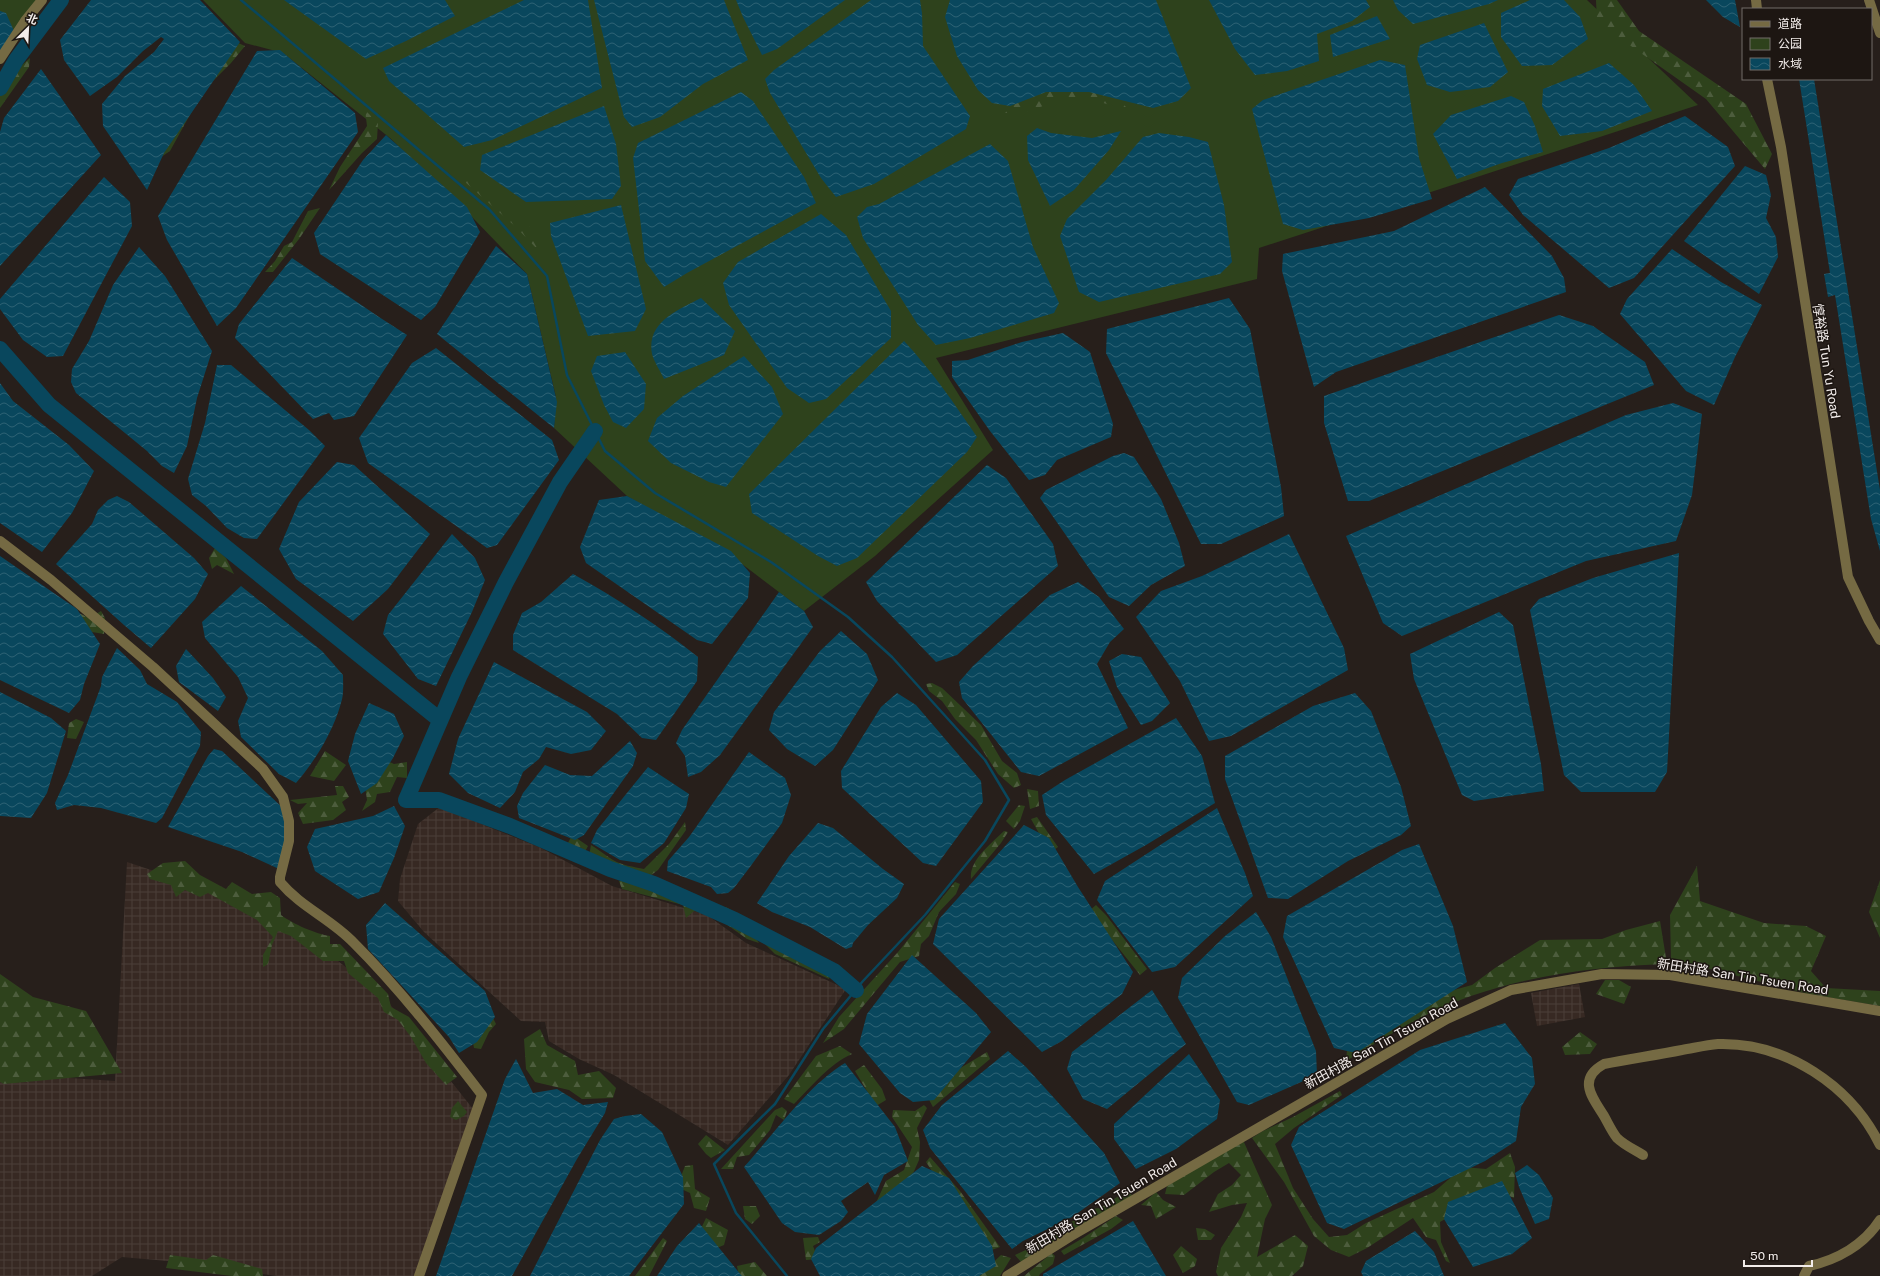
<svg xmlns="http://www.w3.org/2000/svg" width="1880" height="1276" font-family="'Public Sans','Noto Sans SC',sans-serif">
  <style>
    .industrial { fill: url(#industrial-grid) }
    .green { fill: #2e421c }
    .forest { fill: url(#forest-firs) }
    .water { fill: url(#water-waves) }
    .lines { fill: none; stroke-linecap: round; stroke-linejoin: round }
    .stream { stroke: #09475d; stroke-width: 2.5 }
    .river { stroke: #09475d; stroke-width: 16 }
    .minor { stroke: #756a43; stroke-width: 10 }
    .labels { text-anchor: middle; stroke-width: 3; stroke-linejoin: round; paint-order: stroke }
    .street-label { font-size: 13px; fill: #f2ecea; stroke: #1d1612 }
  </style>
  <defs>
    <pattern id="industrial-grid" width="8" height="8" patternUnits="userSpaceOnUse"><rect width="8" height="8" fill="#372923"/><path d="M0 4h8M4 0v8" fill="none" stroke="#4b3e38"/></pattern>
    <pattern id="forest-firs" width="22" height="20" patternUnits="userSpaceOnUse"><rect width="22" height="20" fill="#2e421c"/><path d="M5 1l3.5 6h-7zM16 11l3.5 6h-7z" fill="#4d5d3d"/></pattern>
    <pattern id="water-waves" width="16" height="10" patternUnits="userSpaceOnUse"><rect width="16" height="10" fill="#09475d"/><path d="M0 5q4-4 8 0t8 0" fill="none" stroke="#2d6274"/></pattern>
  </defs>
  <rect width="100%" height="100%" fill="#271f1b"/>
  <path class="industrial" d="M 441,806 L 491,828 L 539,847 L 612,886 L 707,915 L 746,943 L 846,989 L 789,1075 L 728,1145 L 614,1075 L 579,1059 L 549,1041 L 545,1022 L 521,1021 L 424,932 L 398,901 L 400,879 L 418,824 Z
    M 127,862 L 235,898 L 310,939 L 385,998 L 473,1109 L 416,1276 L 277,1276 L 179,1262 L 122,1257 L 92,1276 L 0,1276 L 0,1066 L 70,1078 L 115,1081 Z
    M 1579,984 L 1585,1017 L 1537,1026 L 1531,993 Z"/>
  <path class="green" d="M 0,0 L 46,0 L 0,63 Z
    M 203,0 L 1587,0 L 1698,105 L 1259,248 L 1257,279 L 936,358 L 993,450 L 875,556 L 804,611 L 742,564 L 627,496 L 554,428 L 556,397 L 527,274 L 472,217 L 390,138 L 283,53 L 245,43 Z"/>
  <path class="forest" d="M 1596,0 L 1617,0 L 1639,31 L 1746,104 L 1772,154 L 1765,169 L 1706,99 L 1597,22 Z
    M 236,42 L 245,46 L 231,63 L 203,91 L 170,151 L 148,166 Z
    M 30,58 L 29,67 L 0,108 L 0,95 L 3,93 L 22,65 Z
    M 1051,87 L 1115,96 L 1126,107 L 1119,108 L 1088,98 L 1067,98 L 1022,113 L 1005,113 L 1023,94 Z
    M 365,110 L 378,123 L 377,139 L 362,153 L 329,190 L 340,167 L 367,126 Z
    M 462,174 L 530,227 L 539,251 L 516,227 L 464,181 Z
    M 320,208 L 299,239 L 273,272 L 265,272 L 275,261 L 284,246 L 292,242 L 308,211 Z
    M 215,548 L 226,558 L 234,574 L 217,565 L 212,569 L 209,558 Z
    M 75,611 L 89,618 L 101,611 L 105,618 L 104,634 L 92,632 Z
    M 932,683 L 942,688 L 981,725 L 1002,761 L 1017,773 L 1021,785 L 1014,788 L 998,774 L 976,740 L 955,719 L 942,701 L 929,691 L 926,684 Z
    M 76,719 L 84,722 L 76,739 L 67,738 L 69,723 Z
    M 325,751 L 346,765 L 334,781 L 310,776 Z
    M 383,759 L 394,764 L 407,762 L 407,778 L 397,777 L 390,792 L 377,794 L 375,802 L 362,811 L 367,800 L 363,773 Z
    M 335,786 L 343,786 L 349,797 L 342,802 L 346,810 L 333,820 L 303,824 L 298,813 L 307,803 L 298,804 L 290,800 L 337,795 Z
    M 1027,789 L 1038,791 L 1039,806 L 1030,809 Z
    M 1019,805 L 1025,806 L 1020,821 L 1014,829 L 1006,821 Z
    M 1037,817 L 1058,847 L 1050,853 L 1031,819 Z
    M 685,822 L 686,830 L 658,870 L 650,876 L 645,874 L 640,876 L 626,868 L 599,869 L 588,863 L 591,845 C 599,850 605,855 613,860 C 621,865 634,867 644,869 L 669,844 Z
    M 1004,831 L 1008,832 L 1001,843 L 971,879 C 969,860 991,844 1004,831 Z
    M 572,835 L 588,846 L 580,861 L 573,860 L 549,847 L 549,838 L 568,843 Z
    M 185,861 L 200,875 L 226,889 L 232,882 L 252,894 L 271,892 L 280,898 L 281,915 C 293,924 316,934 330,936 L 330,944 L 340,944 L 388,994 L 391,1007 L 409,1017 L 457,1077 L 446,1085 L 426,1063 L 411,1037 L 398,1020 L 384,1012 L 378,998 L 348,973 L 344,961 L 323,961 L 291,936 L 278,931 L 272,945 L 268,964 L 263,967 L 263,955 L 273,937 L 257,920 L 208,893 L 200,897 L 185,890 L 176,897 L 171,885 L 150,879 L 147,874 L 163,863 Z
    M 1697,866 L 1700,901 L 1764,923 L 1806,926 L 1826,936 L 1811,971 L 1826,988 L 1880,991 L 1880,1006 L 1809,994 L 1671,959 L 1670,915 Z
    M 1880,880 L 1880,938 L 1869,912 Z
    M 619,881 L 632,881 L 687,903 L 702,901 L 704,913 L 694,911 L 686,918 L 683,905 L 622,889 Z
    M 955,882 L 960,884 L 956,894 L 939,912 L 929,936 L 921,944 L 919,956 L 900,962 L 844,1029 L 823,1043 L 839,1017 L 898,952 Z
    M 1096,905 L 1106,915 L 1147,969 L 1140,975 L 1089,911 Z
    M 726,907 L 756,925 L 754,936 L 759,943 L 747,939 L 715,916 Z
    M 1660,921 L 1667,964 C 1583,967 1495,979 1420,1018 C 1395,1031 1371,1046 1346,1061 L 1348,1040 L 1414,1001 L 1472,985 L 1495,968 L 1540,940 L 1602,939 L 1626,930 Z
    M 762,941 L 821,969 L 830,976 L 829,979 L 775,954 Z
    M 0,974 L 33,997 L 86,1011 L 122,1073 L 4,1084 L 0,1082 Z
    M 1605,980 L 1619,980 L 1631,987 L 1624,1004 L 1596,994 Z
    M 487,1006 L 496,1024 L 489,1032 L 481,1049 L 474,1048 L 471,1032 Z
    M 540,1029 L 547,1045 L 575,1061 L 578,1075 L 599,1071 L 616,1088 L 613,1098 L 582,1099 L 569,1090 L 535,1082 L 526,1069 L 524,1039 Z
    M 1580,1032 L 1597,1044 L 1590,1054 L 1565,1055 L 1562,1047 Z
    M 840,1046 L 852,1054 C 829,1064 812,1086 794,1104 L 784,1099 L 816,1056 Z
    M 987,1052 L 990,1059 L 933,1107 L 927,1096 L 952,1073 Z
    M 864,1065 L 882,1089 L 886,1100 L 876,1106 L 855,1071 Z
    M 1340,1091 L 1342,1095 L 1294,1128 L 1275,1144 L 1293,1188 L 1313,1219 L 1329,1237 L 1347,1235 L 1366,1223 L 1434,1192 L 1463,1167 L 1486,1169 L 1510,1153 L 1515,1167 L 1514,1198 L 1498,1191 L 1472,1203 L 1440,1222 L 1441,1242 L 1450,1263 L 1446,1261 L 1436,1240 L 1426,1237 L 1413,1218 L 1367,1248 L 1349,1257 L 1331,1250 L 1314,1236 L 1284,1182 L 1252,1138 L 1261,1132 L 1293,1117 Z
    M 458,1101 L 467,1112 L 464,1116 L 456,1120 L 450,1117 L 452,1108 Z
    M 924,1105 L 927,1108 L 917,1128 L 920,1142 L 919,1160 L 907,1187 L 875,1205 L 886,1181 L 904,1170 L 912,1147 L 892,1117 L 893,1110 L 915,1111 Z
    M 782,1107 L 787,1111 L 784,1120 L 776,1115 L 770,1130 L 749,1155 L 737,1157 L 733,1169 L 721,1169 L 775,1110 Z
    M 706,1135 L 725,1150 L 711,1158 L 706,1154 L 698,1144 Z
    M 1243,1140 L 1272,1205 L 1265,1219 L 1257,1257 L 1295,1235 L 1308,1246 L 1303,1266 L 1292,1276 L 1218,1276 L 1216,1272 L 1221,1248 L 1241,1217 L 1247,1203 L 1232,1205 L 1209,1212 L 1218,1194 L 1232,1185 L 1241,1175 L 1229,1163 L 1214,1172 L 1184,1195 L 1165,1194 L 1167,1186 Z
    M 930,1157 L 960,1191 L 1000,1247 L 986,1252 L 926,1162 Z
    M 693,1165 L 695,1189 L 710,1198 L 706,1211 L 694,1208 L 690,1193 L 677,1187 L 685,1166 Z
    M 1128,1190 L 1133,1197 L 1022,1263 L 1015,1255 L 1030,1248 L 1092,1209 L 1100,1208 Z
    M 1156,1192 L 1163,1200 L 1176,1207 L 1156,1219 L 1151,1206 L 1141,1205 Z
    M 743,1206 L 756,1206 L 760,1216 L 752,1224 L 745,1219 Z
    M 1116,1216 L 1123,1220 L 1111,1229 L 1064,1255 L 1061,1251 L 1083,1238 Z
    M 706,1218 L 728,1230 L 724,1245 L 712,1250 L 697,1237 Z
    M 1196,1228 L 1205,1229 L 1215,1235 L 1211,1240 L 1198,1240 Z
    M 818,1237 L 820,1242 L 813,1246 L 818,1259 L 806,1260 L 803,1238 Z
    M 663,1238 L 667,1241 L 649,1276 L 635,1276 Z
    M 1181,1246 L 1197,1259 L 1195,1266 L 1183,1273 L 1173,1255 Z
    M 1052,1253 L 1055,1256 L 1053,1264 L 1040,1274 L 1039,1276 L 1024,1276 Z
    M 170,1255 L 206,1260 L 213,1255 L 262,1269 L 263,1276 L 232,1276 L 166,1268 Z
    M 1001,1255 L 1011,1258 L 1000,1276 L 979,1276 Z
    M 755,1262 L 767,1276 L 739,1276 L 737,1266 Z"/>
  <path class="water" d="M 91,0 L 200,0 L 240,42 L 164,153 L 147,190 L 103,126 L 102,104 L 125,76 L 154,52 L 164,39 L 161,37 L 143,51 L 117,77 L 90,96 L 64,60 L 60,40 Z
    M 284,0 L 445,0 L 455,16 L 406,41 L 366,59 Z
    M 524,0 L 588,0 L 602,88 L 492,140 L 464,147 L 389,81 L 383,68 Z
    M 594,0 L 724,0 L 748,60 L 703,84 L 660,117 L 632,127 L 624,117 Z
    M 736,0 L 845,0 L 777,49 L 762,55 L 743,17 Z
    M 871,0 L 920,0 L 922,13 L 923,46 L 970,116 L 966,129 L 874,184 L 836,197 L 821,178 L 770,93 L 765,79 L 774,70 Z
    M 950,0 L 1156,0 L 1191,88 L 1178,101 L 1153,108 L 1089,92 L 1046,92 L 1010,106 L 992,103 L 978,90 L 957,56 L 945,17 Z
    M 1209,0 L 1366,0 L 1370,7 L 1352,21 L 1317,34 L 1319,61 L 1287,71 L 1255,75 L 1235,49 Z
    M 1393,0 L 1498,0 L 1489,4 L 1413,24 L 1398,10 Z
    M 1530,0 L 1564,0 L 1580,17 L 1588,39 L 1552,65 L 1522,66 L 1501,37 L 1501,13 Z
    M 1706,0 L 1735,0 L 1740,27 L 1723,17 Z
    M 0,11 L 6,13 L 14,31 L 0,51 Z
    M 1377,16 L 1390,39 L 1333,57 L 1330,35 Z
    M 1484,23 L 1508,72 L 1490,87 L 1450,92 L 1427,85 L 1417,59 L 1420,45 Z
    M 280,50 L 355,113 L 358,132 L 236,308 L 217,326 L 167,240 L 158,216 L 257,51 Z
    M 1380,60 L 1405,65 L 1419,158 L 1432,199 L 1369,218 L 1303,230 L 1283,224 L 1252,109 L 1263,100 Z
    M 1609,63 L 1634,85 L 1652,111 L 1602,131 L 1560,136 L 1542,106 L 1543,89 Z
    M 41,69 L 101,155 L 0,266 L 0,132 L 4,118 Z
    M 1799,79 L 1814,79 L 1880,490 L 1880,551 L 1871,519 L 1835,295 L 1828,297 L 1824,274 L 1830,273 Z
    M 741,92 L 753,101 L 804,177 L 816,203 L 687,273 L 664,287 L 645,261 L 633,158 L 638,143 Z
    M 1511,96 L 1524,102 L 1535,126 L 1543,152 L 1502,163 L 1457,179 L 1433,134 L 1451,115 Z
    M 604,106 L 616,144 L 621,186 L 612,199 L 526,202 L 480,170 L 482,155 Z
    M 1685,116 L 1728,147 L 1735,166 L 1634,278 L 1609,288 L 1523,215 L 1509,195 L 1518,179 L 1609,148 Z
    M 1037,128 L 1051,133 L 1092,138 L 1121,131 L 1109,150 L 1074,190 L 1050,206 L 1028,160 L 1027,136 Z
    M 1159,133 L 1189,137 L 1208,142 L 1224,205 L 1232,262 L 1220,274 L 1099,302 L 1079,292 L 1060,236 L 1067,219 L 1106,180 L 1143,137 Z
    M 386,135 L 467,207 L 480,232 L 435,307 L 421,320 L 320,254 L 314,233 L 363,160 Z
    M 990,144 L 1008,161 L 1033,247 L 1059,303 L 1054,313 L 970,338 L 936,345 L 918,325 L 863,238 L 857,217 L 867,207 L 879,204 Z
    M 1745,166 L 1766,175 L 1771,195 L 1766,218 L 1776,237 L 1778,257 L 1759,294 L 1684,241 Z
    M 104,177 L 130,202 L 132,226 L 63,356 L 47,357 L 23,340 L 0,309 L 0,299 Z
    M 1485,187 L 1552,256 L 1564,278 L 1566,292 L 1336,372 L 1314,387 L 1282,271 L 1283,254 L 1394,231 Z
    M 621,205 L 646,309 L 635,331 L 588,336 L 551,236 L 550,223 Z
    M 821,214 L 846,235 L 891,311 L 891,338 L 826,399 L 809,403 L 787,388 L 729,305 L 723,283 L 738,262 Z
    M 496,246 L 527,274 L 557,402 L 554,428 L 437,334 Z
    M 139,247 L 165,276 L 212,351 L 197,398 L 187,446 L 174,473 L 162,466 L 147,451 L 76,393 L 71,382 L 72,369 L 89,341 L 113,285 Z
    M 1672,249 L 1721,282 L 1762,305 L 1735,357 L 1714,405 L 1686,391 L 1620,314 L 1627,299 Z
    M 292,258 L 379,317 L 407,335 L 354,416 L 334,420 L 329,413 L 313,419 L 235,338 L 239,324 Z
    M 701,298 L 735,331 L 724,355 L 664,379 C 661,372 654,362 652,354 C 646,322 678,310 701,298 Z
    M 1229,298 L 1250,329 L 1281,487 L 1284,516 L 1221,544 L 1201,544 L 1106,353 L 1107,329 Z
    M 1559,315 L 1593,326 L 1645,362 L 1654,385 L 1369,501 L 1348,501 L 1324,423 L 1324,396 Z
    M 1063,333 L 1090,352 L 1113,424 L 1111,437 L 1057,460 L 1045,475 L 1029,480 L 990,431 L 952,377 L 952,361 L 968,360 L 1022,342 Z
    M 904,341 C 932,371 954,403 977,437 L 967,452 L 857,558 L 837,566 L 818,556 L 752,513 L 749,494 Z
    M 436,348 L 552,440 L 559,460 L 497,545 L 487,548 L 368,463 L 359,438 L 412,363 Z
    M 625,352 L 646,384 L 644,409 L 626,428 L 613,422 L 604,405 L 591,371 L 597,356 Z
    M 744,356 L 772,387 L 783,414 L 726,487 L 709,482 L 671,463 L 648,441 L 657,418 L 683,396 Z
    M 217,365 L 231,365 L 309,430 L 325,446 L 257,539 L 244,538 L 227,528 L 206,506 L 192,495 L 188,479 L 205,423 Z
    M 0,383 L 13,401 L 69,445 L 94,471 L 72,513 L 42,552 L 0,523 Z
    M 1673,403 L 1702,414 L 1692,495 L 1676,541 L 1586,561 L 1402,636 L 1383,623 L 1346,536 L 1626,415 Z
    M 1124,453 L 1134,457 L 1161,499 L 1179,543 L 1185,566 L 1151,585 L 1129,606 L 1109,597 L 1040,498 L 1046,490 L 1113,456 Z
    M 337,462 L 354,465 L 430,534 L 388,589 L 353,621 L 296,579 L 279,549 L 299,502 Z
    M 987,465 L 1006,478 L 1053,544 L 1058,566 L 957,655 L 936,662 L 877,601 L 866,582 Z
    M 117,496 L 129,502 L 194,558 L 208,574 L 195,599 L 151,648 L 124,625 L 56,564 L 92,524 L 98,510 L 108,500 Z
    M 627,496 L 731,551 L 750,573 L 748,598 L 712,644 L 697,640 L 586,563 L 580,547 L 599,500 Z
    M 452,534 L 475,558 L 485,580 L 472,612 L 436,686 L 418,679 L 383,634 L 388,615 Z
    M 1289,534 L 1344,648 L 1348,670 L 1231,736 L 1209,741 L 1180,681 L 1136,617 L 1161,591 L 1202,576 Z
    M 1679,553 L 1667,772 L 1655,792 L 1581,792 L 1564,775 L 1530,610 L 1539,599 L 1593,578 Z
    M 0,556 L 77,609 L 100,644 L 84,684 L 80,700 L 69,713 L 0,680 Z
    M 573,574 C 617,598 659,626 698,657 L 697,681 L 656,740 L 642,738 L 617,714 L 513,650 L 513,635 L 522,613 L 541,602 Z
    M 1078,582 L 1099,597 L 1124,629 L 1110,642 L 1097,664 L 1128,728 L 1039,776 L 1021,772 L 962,698 L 959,682 L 973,666 L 1050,595 Z
    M 241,586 L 322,651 L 343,675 C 343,684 344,695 341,703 C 333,732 315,761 296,783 L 279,774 L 241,737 L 238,721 L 248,698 L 238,677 L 205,638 L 202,622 Z
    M 779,592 L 804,611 L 813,627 L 720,755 L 701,772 L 688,777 L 685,756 L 676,743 L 682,730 Z
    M 1499,612 L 1513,625 L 1541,764 L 1544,791 L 1474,801 L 1462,795 L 1414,679 L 1410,654 Z
    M 841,631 L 867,654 L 878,680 L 833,750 L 815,766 L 787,749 L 769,730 L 774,712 L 820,651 Z
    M 117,648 L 140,670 L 147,684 L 177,702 L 201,732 L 200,746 L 162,818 L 156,823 L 101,808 L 74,805 L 57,810 L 55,803 L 68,775 L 101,686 L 102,677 Z
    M 186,649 L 213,678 L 226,697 L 218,711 L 179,682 L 176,666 Z
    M 1122,654 L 1141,657 L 1170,703 L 1152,721 L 1141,725 L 1117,687 L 1109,661 Z
    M 494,662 L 587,712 L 606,731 L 591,750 L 571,754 L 546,747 L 539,759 L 523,772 L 515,792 L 500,808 L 468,793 L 449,774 L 458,739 Z
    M 0,692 L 51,718 L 66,731 L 47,793 L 31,818 L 0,816 Z
    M 897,693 L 916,705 L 981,781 L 983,802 L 936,866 L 923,863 L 842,788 L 841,771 L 881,707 Z
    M 1355,693 L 1371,711 L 1401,787 L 1411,826 L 1401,835 L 1348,861 L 1288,899 L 1268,898 L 1225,779 L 1225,756 L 1313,706 Z
    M 369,703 L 394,714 L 404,736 L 393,758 L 377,783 L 361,794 L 348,761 L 355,734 Z
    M 1176,718 L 1202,756 L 1215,803 L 1146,845 L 1094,874 L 1046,815 L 1042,795 L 1065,780 Z
    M 630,741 L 637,753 L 633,766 L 584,835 L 575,840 L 519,818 L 517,806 L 523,793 L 545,765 L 570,775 L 592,776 Z
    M 214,749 L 222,751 L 283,808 L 291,849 L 279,869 L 242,852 L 168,827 L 208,756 Z
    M 749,752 L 785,778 L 791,795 L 782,823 L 750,867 L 734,888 L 728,893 L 717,894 L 711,887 L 667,871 L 668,861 L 689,837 Z
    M 648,767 L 689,794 L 686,808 L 664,843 L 640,863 L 620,860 L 591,843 L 597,830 Z
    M 394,806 L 405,826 L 394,858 L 379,892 L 358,899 L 315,871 L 307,847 L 315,829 L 373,816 Z
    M 1217,808 L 1245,873 L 1253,896 L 1175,967 L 1152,972 L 1097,900 L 1105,881 Z
    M 818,823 L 833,828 L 883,869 L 904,884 L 897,898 L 868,925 L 853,943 L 852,947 L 846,949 L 810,927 L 772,912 L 757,903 L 789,856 Z
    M 1024,825 L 1049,838 L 1078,887 L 1133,972 L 1122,994 L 1062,1041 L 1042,1052 L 933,944 L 939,919 Z
    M 1419,844 L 1453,926 L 1467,982 L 1356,1053 L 1334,1048 L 1283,937 L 1287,916 L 1402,850 Z
    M 385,903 L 485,991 L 495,1017 L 477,1042 L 459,1053 L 449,1037 L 368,949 L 366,925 Z
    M 1256,912 L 1271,937 L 1316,1051 L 1317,1075 L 1249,1105 L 1237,1102 L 1178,998 L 1182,978 L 1225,936 Z
    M 912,955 L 976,1013 L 991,1032 L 934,1100 L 913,1102 L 900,1093 L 859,1044 L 867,1014 Z
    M 1152,990 L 1186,1044 L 1107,1109 L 1083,1099 L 1067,1069 L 1072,1052 Z
    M 1505,1023 L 1532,1058 L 1535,1084 L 1521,1107 L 1516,1141 L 1485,1161 L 1344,1229 L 1327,1223 L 1291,1145 L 1299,1127 L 1420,1050 Z
    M 1008,1051 L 1026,1067 L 1104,1153 L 1120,1183 L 1072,1217 L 1023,1241 L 1012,1249 L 930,1148 L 923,1130 L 942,1105 Z
    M 1189,1054 L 1220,1100 L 1217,1119 L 1176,1149 L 1136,1169 L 1114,1139 L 1114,1124 Z
    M 516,1059 L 533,1093 L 557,1089 L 583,1105 L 608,1102 L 605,1113 L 577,1159 L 512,1276 L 436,1276 L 505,1079 Z
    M 845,1063 L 895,1127 L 908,1161 L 884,1175 L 875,1195 L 868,1182 L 841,1201 L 848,1212 L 841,1221 L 819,1235 L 795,1232 L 782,1223 L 744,1167 C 774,1134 808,1085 845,1063 Z
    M 641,1114 L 662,1132 L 683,1177 L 684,1204 L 629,1276 L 530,1276 L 600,1140 L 614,1119 L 625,1116 Z
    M 1527,1165 L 1539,1175 L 1553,1198 L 1549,1219 L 1535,1224 L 1519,1187 L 1515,1173 Z
    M 922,1166 L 949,1178 L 992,1246 L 996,1266 L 979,1276 L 820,1276 L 811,1259 L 816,1248 Z
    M 1502,1181 L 1532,1238 L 1512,1254 L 1473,1267 L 1444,1219 L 1448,1202 Z
    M 1133,1221 L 1166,1276 L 1043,1276 L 1043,1274 Z
    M 699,1223 L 741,1275 L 742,1276 L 657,1276 L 677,1246 Z
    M 1415,1231 L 1434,1252 L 1444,1276 L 1363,1276 L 1361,1272 L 1366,1261 Z"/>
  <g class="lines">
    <path class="stream" d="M 241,0 L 489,209 L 547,276 L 567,375 L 605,451 L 655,493 L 771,562 L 848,617 L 892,657 L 985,760 L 1009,800 L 985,841 L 925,915 L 863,981 L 823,1029 L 775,1104 L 714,1164 L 736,1213 L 787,1276"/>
    <path class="river" d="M 0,88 L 16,60 L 61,0
      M 0,349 L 49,405 L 440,720
      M 595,431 L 560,482 L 506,582 L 459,677 L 406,800 L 439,800 L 510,826 L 610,869 L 654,884 L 735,920 L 834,971 L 856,990"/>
    <path class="minor" d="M 1756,0 L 1757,9
      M 1869,0 L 1880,33
      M 0,59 L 25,21 L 42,0
      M 1767,79 L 1781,147 L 1848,577 L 1869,621 L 1880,640
      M 0,541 L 51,580 L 153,667 L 263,769 L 283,797 L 289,821 L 289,841 L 280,877 L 280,882 C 301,907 331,919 353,942 C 400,989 442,1043 482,1095 L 419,1276
      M 1643,1155 C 1635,1150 1624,1145 1617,1138 C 1612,1132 1608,1123 1604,1116 C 1592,1097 1577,1079 1604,1064 C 1630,1059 1656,1055 1682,1050 C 1694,1048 1706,1045 1718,1044 C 1786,1042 1851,1086 1880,1145
      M 1007,1276 L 1071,1236 L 1447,1019 L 1511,990 L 1602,974 L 1670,975 L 1880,1011
      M 1804,1276 L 1809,1266 C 1837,1260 1864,1245 1880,1220"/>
  </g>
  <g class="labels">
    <g class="street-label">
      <text transform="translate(1827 361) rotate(81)" y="5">惇裕路 Tun Yu Road</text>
      <text transform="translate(1743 976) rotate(9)" y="5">新田村路 San Tin Tsuen Road</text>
      <text transform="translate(1381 1043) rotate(-29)" y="5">新田村路 San Tin Tsuen Road</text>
      <text transform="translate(1101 1205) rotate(-31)" y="5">新田村路 San Tin Tsuen Road</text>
    </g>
  </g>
  <rect x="1742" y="8" width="130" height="72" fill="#1d1612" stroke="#726c68"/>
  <rect x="1750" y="21" width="20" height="6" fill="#756a43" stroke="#726c68"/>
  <text x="1778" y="28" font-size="12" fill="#f2ecea">道路</text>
  <rect x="1750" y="38" width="20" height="12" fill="#2e421c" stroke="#726c68"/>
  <text x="1778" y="48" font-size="12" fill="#f2ecea">公园</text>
  <rect x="1750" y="58" width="20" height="12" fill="url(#water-waves)" stroke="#726c68"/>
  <text x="1778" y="68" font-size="12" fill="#f2ecea">水域</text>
  <g transform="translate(28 28) rotate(24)" stroke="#1d1612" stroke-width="3" paint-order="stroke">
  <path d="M0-3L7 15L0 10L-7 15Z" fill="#f2ecea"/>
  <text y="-6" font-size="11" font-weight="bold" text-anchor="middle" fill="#f2ecea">北</text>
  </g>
  <path d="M1744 1260v6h68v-6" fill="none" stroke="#f2ecea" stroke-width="2"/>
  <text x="1750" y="1260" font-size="12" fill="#f2ecea" stroke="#1d1612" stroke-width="3" paint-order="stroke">50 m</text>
</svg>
